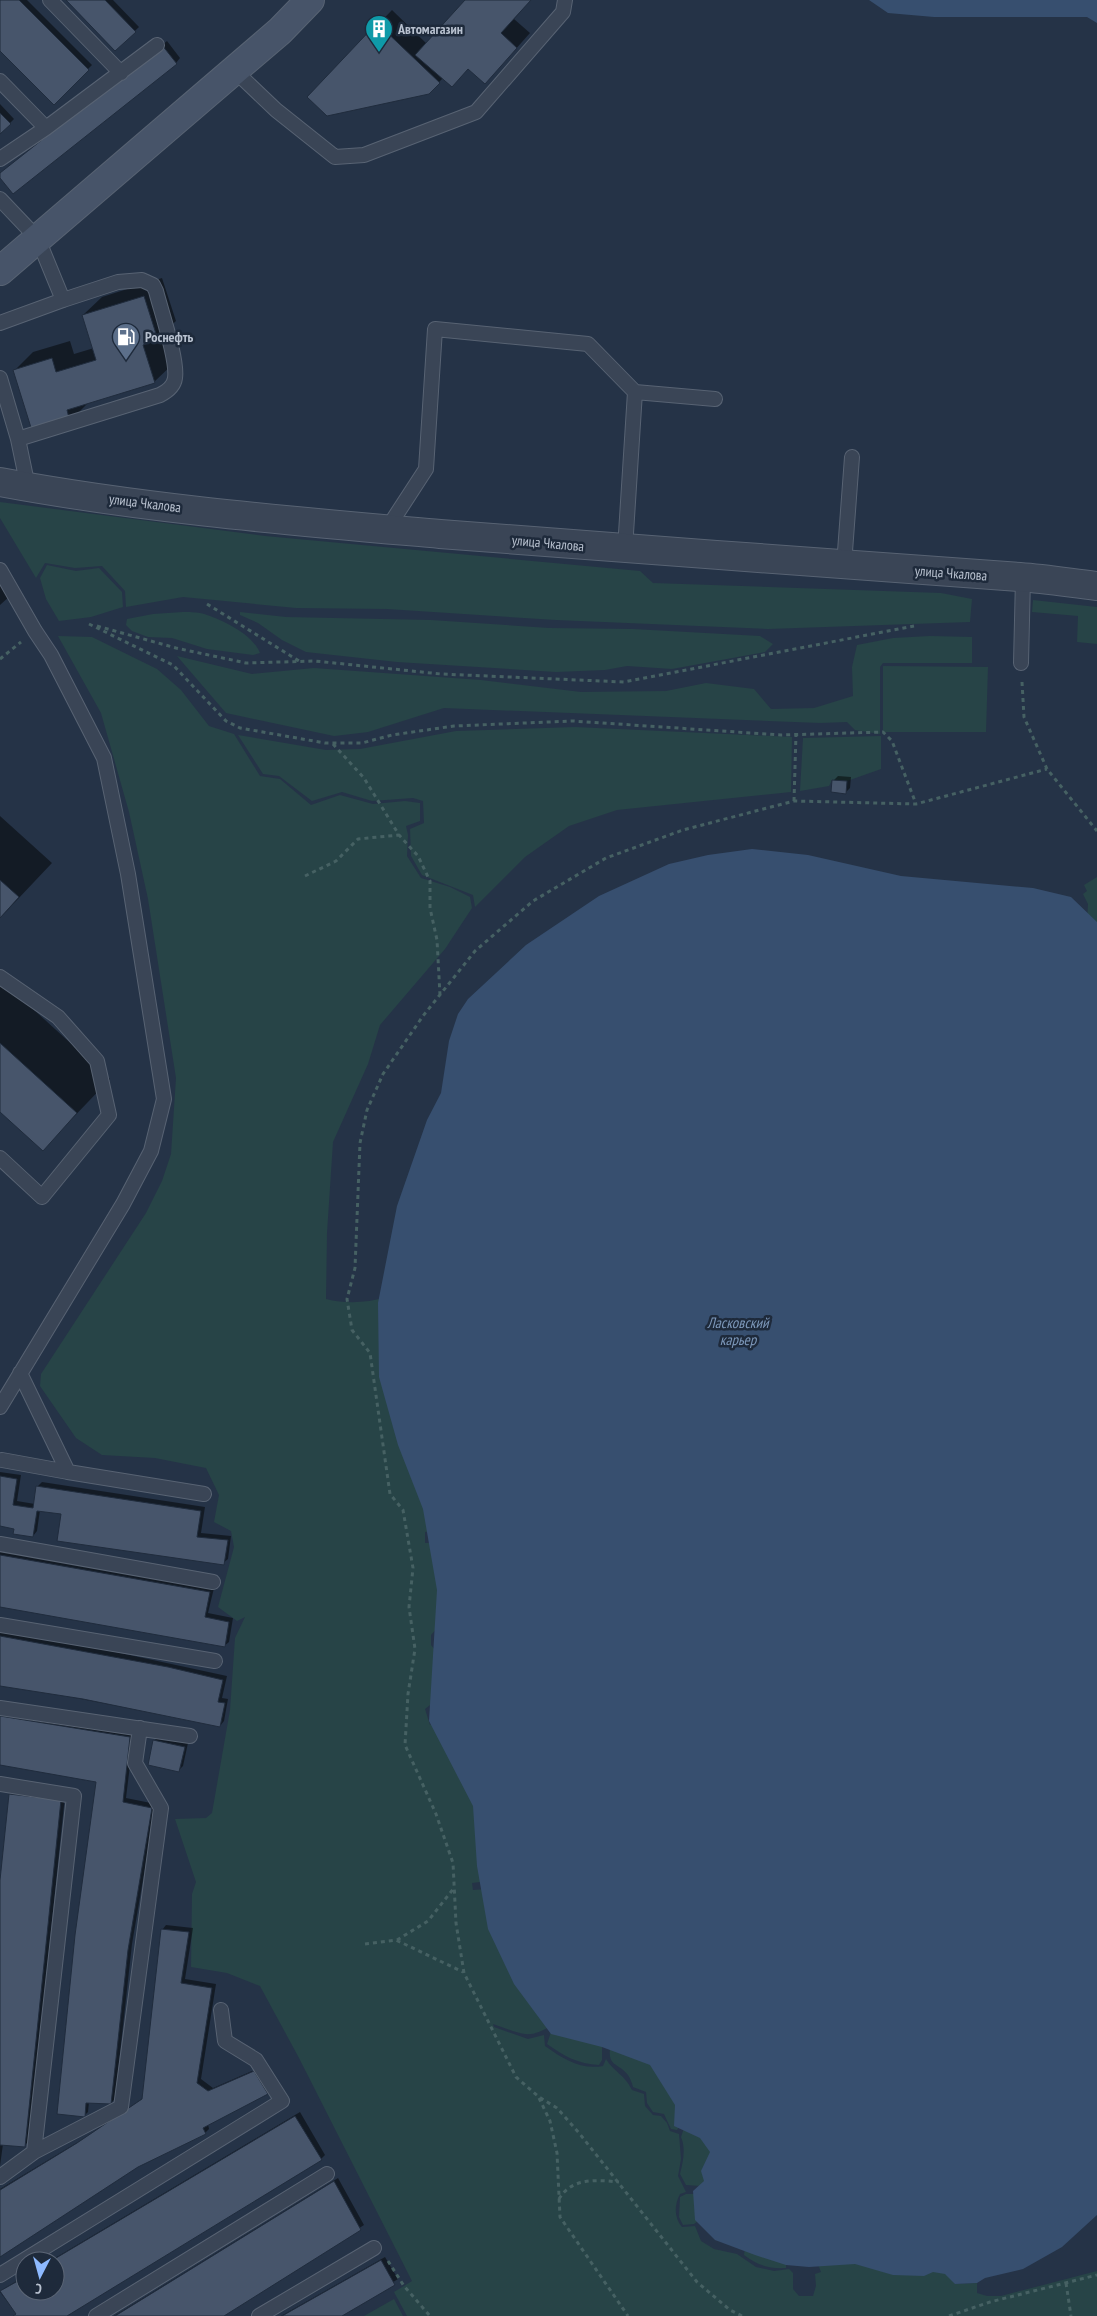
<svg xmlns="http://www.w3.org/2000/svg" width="1097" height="2316" font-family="'PT Sans Narrow',sans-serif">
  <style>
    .green { fill: #274447 }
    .water { fill: #374f6f }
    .shadow { fill: #0007 }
    .building { fill: #47556b; stroke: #202c3d }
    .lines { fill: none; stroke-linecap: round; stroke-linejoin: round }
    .service-casing { stroke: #586373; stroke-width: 16 }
    .minor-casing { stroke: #586373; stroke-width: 30 }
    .secondary-casing { stroke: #586373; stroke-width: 30 }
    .path { stroke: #466163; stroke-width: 3; stroke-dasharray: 4 4; stroke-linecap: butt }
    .service { stroke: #3a4556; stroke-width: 14 }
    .minor { stroke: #3a4556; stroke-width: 28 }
    .secondary { stroke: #475469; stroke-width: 28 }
    .labels { text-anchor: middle; stroke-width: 5; stroke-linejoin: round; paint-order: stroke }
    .poi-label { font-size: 14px; font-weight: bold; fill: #b8c1cf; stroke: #1e2a3b; text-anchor: start }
    .street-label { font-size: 14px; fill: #b8c1cf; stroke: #1e2a3b }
    .water-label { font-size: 15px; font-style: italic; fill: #7c97b9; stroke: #1e2a3b }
  </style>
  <rect width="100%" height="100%" fill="#253347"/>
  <path class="green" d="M 0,502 L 265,536 L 640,571 L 653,583 L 941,593 L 972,599 L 970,622 L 768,629 L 556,620 L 387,609 L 296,608 L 183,597 L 126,607 L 125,591 L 102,566 L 75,568 L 45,563 L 36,578 L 0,518 Z
    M 47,565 L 76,571 L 99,568 L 122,592 L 123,607 L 91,617 L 59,621 L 46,599 L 40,578 Z
    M 1033,600 L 1097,607 L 1097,644 L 1077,642 L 1078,616 L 1032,612 Z
    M 183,612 C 191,612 200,612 207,615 C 225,621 253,635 260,653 L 253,655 L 207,649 L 172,638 L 148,637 L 132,631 L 126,625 L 127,619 L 153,614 Z
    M 240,612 L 286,617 L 431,620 L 549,628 L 633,629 L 760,636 L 773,644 L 765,652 L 672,669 L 627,666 L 605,670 L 556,672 L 397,662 L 306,652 L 282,640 L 258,623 L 240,615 Z
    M 58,636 L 92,637 L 157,669 L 181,690 L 209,726 L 234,734 L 260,776 L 280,779 L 311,805 L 340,795 L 373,804 L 405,801 L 420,803 L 420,821 L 406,826 L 408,835 L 407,856 L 421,878 L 450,887 L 470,897 L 472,908 L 445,949 L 380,1025 L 368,1064 L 333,1142 L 327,1233 L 326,1299 C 346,1304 367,1303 386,1297 L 445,1530 L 425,1532 L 425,1543 L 442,1543 L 439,1626 L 431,1635 L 431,1645 L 439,1655 L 435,1701 L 425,1709 L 430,1725 L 435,1723 L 469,1733 L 488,1881 L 472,1883 L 473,1890 L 487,1889 L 559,2021 C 528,2041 526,2035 493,2024 L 494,2027 L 528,2039 L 544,2035 L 545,2046 C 563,2059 581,2070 603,2066 L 606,2059 C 614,2072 624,2074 632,2090 L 644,2094 L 645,2106 L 653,2115 L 661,2116 L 667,2123 L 670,2131 L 679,2134 L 681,2159 L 678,2176 L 686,2192 L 680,2194 C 674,2205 674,2218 682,2227 L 695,2226 L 701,2241 L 714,2249 L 737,2254 L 756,2267 L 774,2271 L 789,2269 L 793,2273 L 793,2289 L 799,2296 L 813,2296 L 816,2286 L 815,2274 L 821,2272 L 817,2262 L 928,2248 L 955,2284 L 977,2283 L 977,2293 L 987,2296 L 1001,2296 L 1097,2271 L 1097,2316 L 407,2316 L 394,2292 L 412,2281 L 299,2058 L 260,1986 L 227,1973 L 191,1967 L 192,1894 L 196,1882 L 175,1819 L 206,1818 L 212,1813 L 230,1710 L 235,1638 L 245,1617 L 237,1621 L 218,1607 L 234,1547 L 231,1531 L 214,1522 L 219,1495 L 206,1468 L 155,1458 L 102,1455 L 76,1438 L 40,1386 L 41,1374 L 146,1213 L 162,1181 L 171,1154 L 176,1078 L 148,899 L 129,812 L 101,713 Z
    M 930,636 L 972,637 L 972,663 L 883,663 L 880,667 L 880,734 L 855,730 L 847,722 L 820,723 L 444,708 L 368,732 L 334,736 L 226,713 L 177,656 L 252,674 L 314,668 L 481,680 L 581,692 L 666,691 L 706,683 L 754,689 L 771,709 L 814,708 L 853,696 L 852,667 L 857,645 L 893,638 Z
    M 883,666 L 988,667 L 986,732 L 883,732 Z
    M 575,727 L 792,737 L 791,792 L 617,810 L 569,826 L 525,857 L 475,907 L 473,895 L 422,875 L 411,856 L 410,829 L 424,823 L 423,801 L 413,798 L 372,801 L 342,792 L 312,801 L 279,776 L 263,774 L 238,735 L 326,750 L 360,749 L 456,731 Z
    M 881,736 L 881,769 L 847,781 L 832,780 L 829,786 L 800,791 L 803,738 Z
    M 1097,877 L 1097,971 L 1087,923 L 1088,904 L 1083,894 L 1087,891 L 1084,885 Z
    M 552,2029 L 602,2035 L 602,2060 L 599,2065 C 578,2064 564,2056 547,2044 Z
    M 611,2042 L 670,2070 L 682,2122 L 677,2130 L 671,2129 L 664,2114 L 653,2112 L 647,2103 L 646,2092 L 633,2087 C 632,2083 630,2078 628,2075 C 617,2061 606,2068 611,2042 Z
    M 691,2120 L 720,2158 L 701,2186 L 686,2185 L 680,2174 C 683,2162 686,2149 681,2137 L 685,2125 Z
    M 686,2194 L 698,2194 L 709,2213 L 694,2224 L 683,2225 L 679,2217 L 680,2197 Z
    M 787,2244 L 786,2268 C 769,2269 757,2265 744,2255 L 745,2247 Z
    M 394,2299 L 403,2316 L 364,2316 Z"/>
  <path class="water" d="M 869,0 L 1097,0 L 1097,23 L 1087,17 L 934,17 L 888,13 Z
    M 752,849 L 808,855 L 901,876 L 1033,888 L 1071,897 L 1097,922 L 1097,2215 L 1062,2247 L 1023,2269 L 985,2278 L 977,2283 L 955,2284 L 945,2274 L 933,2272 L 924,2276 L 893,2275 L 855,2264 L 809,2267 L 786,2265 L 755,2255 L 715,2240 L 695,2220 L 693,2191 L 704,2181 L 701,2171 L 710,2152 L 700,2138 L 674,2126 L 675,2105 L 650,2065 L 602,2047 L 551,2034 L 514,1984 L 488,1929 L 477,1866 L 473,1806 L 429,1721 L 437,1590 L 423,1509 L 398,1445 L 379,1377 L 378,1303 L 397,1206 L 427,1120 L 441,1093 L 449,1041 L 458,1014 L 468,999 L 526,945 L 599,896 L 669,864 L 708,855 Z"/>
  <path class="shadow" d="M 0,0 L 27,0 L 92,65 L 54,103 L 0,49 Z
    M 68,0 L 113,0 L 139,27 L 115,50 Z
    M 467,0 L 530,0 L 514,19 L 530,33 L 498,69 L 468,68 L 443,78 L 429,92 L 308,97 L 392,10 L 427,44 Z
    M 167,41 L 180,58 L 176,63 L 13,192 L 0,176 L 4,171 Z
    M 0,104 L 14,119 L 0,133 Z
    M 162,278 L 176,321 L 163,333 L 173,364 L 154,382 L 88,403 L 70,421 L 15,370 L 33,352 L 70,341 L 74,354 L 94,348 L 83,315 L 102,297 Z
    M 0,573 L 10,596 L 0,605 Z
    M 838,776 L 851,777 L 850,788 L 845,793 L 833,781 Z
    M 0,816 L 52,863 L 0,918 Z
    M 0,979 L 110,1079 L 43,1149 L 0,1111 Z
    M 0,1472 L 21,1475 L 17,1501 L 35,1504 L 38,1486 L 42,1482 L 205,1507 L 201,1533 L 231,1536 L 228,1559 L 223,1563 L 62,1513 L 40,1510 L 37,1531 L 33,1536 L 15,1528 L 0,1525 Z
    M 0,1550 L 214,1588 L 208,1613 L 233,1618 L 229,1642 L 224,1646 L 0,1605 Z
    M 0,1631 L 88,1646 L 227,1676 L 222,1698 L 228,1699 L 224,1721 L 220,1726 L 35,1690 L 0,1685 Z
    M 0,1711 L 134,1733 L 126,1798 L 156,1804 L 132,1944 L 115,2099 L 111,2103 L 89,2102 L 88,2112 L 84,2116 L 97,1781 L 0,1764 Z
    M 158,1737 L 188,1743 L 183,1766 L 179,1770 L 154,1741 Z
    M 14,1791 L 65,1796 L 29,2141 L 24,2146 L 3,2144 L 0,2166 L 0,1892 L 10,1795 Z
    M 166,1925 L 193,1928 L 185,1979 L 216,1984 L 201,2079 L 213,2088 L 252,2071 L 266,2093 L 208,2124 L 209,2129 L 205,2133 L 137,2166 L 0,2256 L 0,2189 L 83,2139 L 143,2098 L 162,1930 Z
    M 300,2112 L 325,2155 L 321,2159 L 64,2316 L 13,2316 L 17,2314 L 0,2292 L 5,2288 L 25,2276 L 25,2291 L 55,2291 L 55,2261 L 50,2261 Z
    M 338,2178 L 364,2225 L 222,2316 L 114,2316 Z
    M 385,2257 L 398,2279 L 339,2316 L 281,2316 Z"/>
  <path class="building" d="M 0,0 L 19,0 L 89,70 L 54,105 L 0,51 Z
    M 66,0 L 105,0 L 136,32 L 115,51 Z
    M 465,0 L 531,0 L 501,33 L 517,48 L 485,84 L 468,69 L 452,87 L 415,55 Z
    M 377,23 L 440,83 L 429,94 L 327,116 L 307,97 Z
    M 162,45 L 177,64 L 13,194 L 0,178 L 0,173 Z
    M 0,113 L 11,124 L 0,134 Z
    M 144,296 L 158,340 L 143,345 L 155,383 L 67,410 L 70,422 L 33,434 L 13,370 L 52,358 L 56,372 L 96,360 L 82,315 Z
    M 832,780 L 847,781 L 846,794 L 831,792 Z
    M 0,880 L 19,897 L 0,918 Z
    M 0,1043 L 77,1113 L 43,1151 L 0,1112 Z
    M 0,1476 L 17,1479 L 13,1505 L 33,1508 L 36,1486 L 201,1511 L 197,1537 L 228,1540 L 224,1565 L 57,1541 L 61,1514 L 37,1511 L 33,1537 L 13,1534 L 14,1529 L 0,1526 Z
    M 0,1555 L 210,1592 L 205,1617 L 229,1622 L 225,1647 L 0,1607 Z
    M 0,1636 L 168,1667 L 223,1680 L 218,1702 L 225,1703 L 220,1727 L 83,1699 L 0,1686 Z
    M 0,1716 L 130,1737 L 123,1802 L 152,1808 L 128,1950 L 111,2104 L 86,2103 L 85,2117 L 57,2114 L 75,1935 L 96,1782 L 0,1765 Z
    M 153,1740 L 185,1747 L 179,1772 L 148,1765 Z
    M 9,1794 L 61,1800 L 25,2147 L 0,2145 L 0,1880 Z
    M 161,1929 L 189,1932 L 181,1983 L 212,1988 L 197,2083 L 208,2091 L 254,2071 L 268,2094 L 203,2128 L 206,2134 L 138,2167 L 0,2257 L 0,2190 L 77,2143 L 142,2099 Z
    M 295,2116 L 322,2160 L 67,2316 L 13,2316 L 16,2314 L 0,2291 L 25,2277 L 25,2291 L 55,2291 L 55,2261 L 51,2261 Z
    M 334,2181 L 361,2230 L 224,2316 L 115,2316 Z
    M 381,2260 L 395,2285 L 342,2316 L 282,2316 Z"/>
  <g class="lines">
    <defs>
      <path id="service" d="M 50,0 L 121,73
        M 234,70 L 276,110 L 335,157 L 364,155 L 476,112 L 563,12 L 565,0
        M 0,81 L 46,128
        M 0,159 L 46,128 L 157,45
        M 0,199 L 38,239 L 63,300
        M 0,323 L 63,300 L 118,282 L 142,280 L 153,285 L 156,291 C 161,311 178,360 175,378 C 174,386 166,392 160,395 L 18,439
        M 0,378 L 18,439 L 28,487
        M 635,392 L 715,399
        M 387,529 L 426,469 L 435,329 L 588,344 L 635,392 L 625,549
        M 844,565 L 852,457
        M 0,570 L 35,631 L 51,655 L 104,758 L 128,874 L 164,1099 L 151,1151 L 123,1204 L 0,1407
        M 1021,663 L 1023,578
        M 0,977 L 58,1017 L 97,1061 L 109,1115 L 42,1197 L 0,1158
        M 20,1373 L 68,1472 L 204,1494
        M 2,1460 L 68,1472
        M 0,1544 L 213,1582
        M 0,1625 L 215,1661
        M 0,1708 L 190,1736
        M 0,1784 L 74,1796 L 34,2152
        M 0,2177 L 34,2152 L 121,2107 L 161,1808 L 135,1763 L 140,1728
        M 0,2275 L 282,2101 L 256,2060 L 225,2041 L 221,2010
        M 96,2316 L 327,2174
        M 259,2316 L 374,2248"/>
      <path id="minor" d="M 0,482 C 145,509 293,521 440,534 C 633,550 827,562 1020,577 C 1046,579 1071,583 1097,586"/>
      <path id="secondary" d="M 0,271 L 280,31 L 310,0"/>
    </defs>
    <use href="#service" class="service-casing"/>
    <use href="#minor" class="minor-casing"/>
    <use href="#secondary" class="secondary-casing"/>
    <path class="path" d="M 207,604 L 299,661
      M 89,624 L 173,665 L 226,721 L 240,728 L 325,743 L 362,743 L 392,735 L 454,726 L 573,721 L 781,735 L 883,732 L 892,741 L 916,804
      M 97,626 L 176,648 L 246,663 L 315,661 L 441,674 L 624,682 L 914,626
      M 0,659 L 21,642
      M 1022,682 L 1024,717 L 1047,769 L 1097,831
      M 333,744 L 364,778 L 399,835 L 418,856 L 430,881 L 430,908 L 437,940 L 440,995
      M 794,801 L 796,734
      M 305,876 L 336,861 L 358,839 L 399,835
      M 397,1940 L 428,1921 L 454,1888
      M 365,1944 L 396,1940 L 463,1972
      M 539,2098 L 550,2121 L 557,2153 L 560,2217 L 628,2316
      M 559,2199 C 572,2177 597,2180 619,2182
      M 388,2261 L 404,2286 L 430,2316
      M 1066,2283 L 1071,2316
      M 742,2316 L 730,2310 L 697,2282 L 579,2133 L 557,2108 L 539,2097 L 516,2077 L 464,1973 L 456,1923 L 453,1863 L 436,1814 L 405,1745 L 408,1694 L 415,1649 L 409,1607 L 413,1568 L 403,1510 L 390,1494 L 370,1353 L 352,1330 L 347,1299 L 355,1268 L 360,1143 L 367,1110 L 383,1074 L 423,1016 L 475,951 L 533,901 L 606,858 L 683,830 L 794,801 L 916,804 L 1047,769
      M 949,2316 L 990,2302 L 1097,2275"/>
    <use href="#service" class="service"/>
    <use href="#minor" class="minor"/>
    <use href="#secondary" class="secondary"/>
  </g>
  <defs>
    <symbol id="building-pin" viewBox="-11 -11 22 30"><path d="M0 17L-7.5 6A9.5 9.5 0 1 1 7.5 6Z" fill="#0f9aa8" stroke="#1e2a3b"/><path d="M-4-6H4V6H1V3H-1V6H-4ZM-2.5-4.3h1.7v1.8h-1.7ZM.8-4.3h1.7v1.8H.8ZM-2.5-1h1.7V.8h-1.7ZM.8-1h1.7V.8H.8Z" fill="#fff"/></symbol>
    <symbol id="fuel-pin" viewBox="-11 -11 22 30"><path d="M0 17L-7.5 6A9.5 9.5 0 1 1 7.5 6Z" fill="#5c6f8a" stroke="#1e2a3b"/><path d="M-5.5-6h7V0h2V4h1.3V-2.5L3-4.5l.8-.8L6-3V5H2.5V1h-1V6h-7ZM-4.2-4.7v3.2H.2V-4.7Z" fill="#fff"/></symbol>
  </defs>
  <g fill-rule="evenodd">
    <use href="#building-pin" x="363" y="13" width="32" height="43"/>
    <use href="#fuel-pin" x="110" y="321" width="32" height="43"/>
  </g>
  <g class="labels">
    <g class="poi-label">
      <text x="398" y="34">Автомагазин</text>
      <text x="145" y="342">Роснефть</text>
    </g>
    <g class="street-label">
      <text transform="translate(145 503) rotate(7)" y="5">улица Чкалова</text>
      <text transform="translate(548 543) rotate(5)" y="5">улица Чкалова</text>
      <text transform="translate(951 573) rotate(4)" y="5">улица Чкалова</text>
    </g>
    <g class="water-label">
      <text x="738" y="1328">Ласковский<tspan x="738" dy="17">карьер</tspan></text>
    </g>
  </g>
  <g transform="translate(40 2276) rotate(186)"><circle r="24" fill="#1e2a3b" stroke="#5c6676"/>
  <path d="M0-4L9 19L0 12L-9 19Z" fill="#8db9ff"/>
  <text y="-8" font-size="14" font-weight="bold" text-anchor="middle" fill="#b8c1cf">С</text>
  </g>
</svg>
